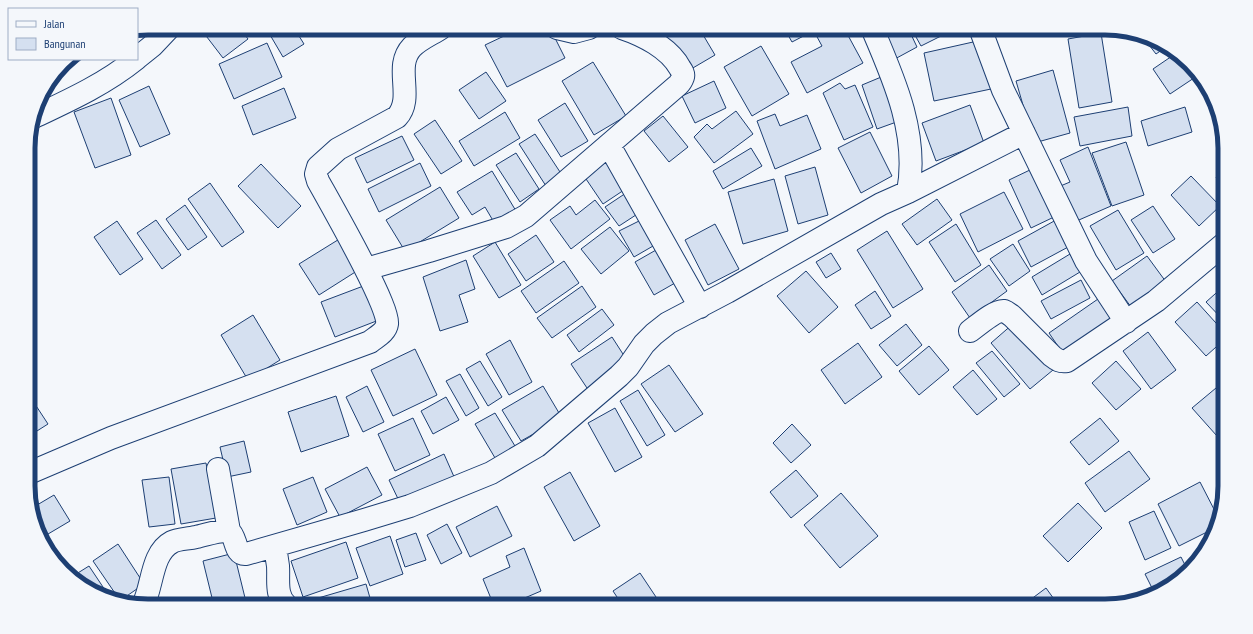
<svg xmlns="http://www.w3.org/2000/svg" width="1253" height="634" font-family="'PT Sans Narrow',sans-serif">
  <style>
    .building { fill: #d5e0f0; stroke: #1d3f73 }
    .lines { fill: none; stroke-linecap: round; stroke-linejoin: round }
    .street-casing { stroke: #1d3f73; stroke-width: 24 }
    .street { stroke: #f4f7fb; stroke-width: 22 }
    .rim { fill: none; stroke: #1d3f73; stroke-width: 5 }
  </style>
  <rect width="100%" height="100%" fill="#f4f7fb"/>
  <path class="building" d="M 200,28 L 240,28 L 248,39 L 223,58 Z
    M 266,28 L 294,28 L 304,44 L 283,57 Z
    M 521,28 L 527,28 L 531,35 L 545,28 L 550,28 L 565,58 L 507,87 L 485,45 Z
    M 675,28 L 699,28 L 715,55 L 686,72 L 664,34 Z
    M 704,28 L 722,28 L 708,35 Z
    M 784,28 L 819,28 L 792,42 Z
    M 828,28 L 844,28 L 863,63 L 807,93 L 791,62 L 822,46 L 816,35 Z
    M 898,28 L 908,28 L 917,47 L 893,60 L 881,37 Z
    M 911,28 L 952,28 L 953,30 L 921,46 Z
    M 1101,33 L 1112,102 L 1079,108 L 1068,39 Z
    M 1143,37 L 1158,40 L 1166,47 L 1156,54 Z
    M 982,40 L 991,89 L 934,101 L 924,53 Z
    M 267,43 L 282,77 L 234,99 L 219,64 Z
    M 761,46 L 789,94 L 752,116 L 724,67 Z
    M 1175,54 L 1200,74 L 1170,94 L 1153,69 Z
    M 593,62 L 626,116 L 594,135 L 562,81 Z
    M 1053,70 L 1070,133 L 1034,143 L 1016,81 Z
    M 486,72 L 506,101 L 479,119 L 459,90 Z
    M 886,75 L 902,120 L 877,129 L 862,85 Z
    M 714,81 L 726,108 L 695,123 L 682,96 Z
    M 840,83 L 845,89 L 855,85 L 873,127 L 844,140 L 823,93 Z
    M 149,86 L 170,134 L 140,147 L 119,100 Z
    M 284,88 L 296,118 L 253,135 L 242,106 Z
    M 111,98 L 131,155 L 95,168 L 74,112 Z
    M 565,103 L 588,141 L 561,157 L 538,120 Z
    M 970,105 L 984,143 L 936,161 L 922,123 Z
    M 1128,107 L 1132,136 L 1080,146 L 1074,117 Z
    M 1185,107 L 1192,132 L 1148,146 L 1141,121 Z
    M 736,111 L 753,134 L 714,163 L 694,137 L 707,124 L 712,129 Z
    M 505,112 L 520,138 L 474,166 L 459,141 Z
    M 775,114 L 780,126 L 807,115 L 821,149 L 775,169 L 757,121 Z
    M 663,116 L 688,147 L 669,162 L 644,131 Z
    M 435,120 L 462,161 L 441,174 L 414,134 Z
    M 870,132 L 892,176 L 861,193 L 838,148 Z
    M 535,134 L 562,175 L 546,186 L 519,144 Z
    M 402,136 L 414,160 L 367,183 L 355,158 Z
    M 1126,142 L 1144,195 L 1112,206 L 1092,153 Z
    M 1088,147 L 1111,206 L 1072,223 L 1058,187 L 1070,182 L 1060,160 Z
    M 751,148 L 762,166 L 723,189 L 713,171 Z
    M 516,153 L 539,189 L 520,202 L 496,165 Z
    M 609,160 L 627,188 L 603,204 L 584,176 Z
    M 420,163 L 431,186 L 379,212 L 368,189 Z
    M 261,164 L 301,206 L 278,228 L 238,186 Z
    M 815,167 L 828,215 L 798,224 L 785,176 Z
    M 1032,169 L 1054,217 L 1031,228 L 1009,180 Z
    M 492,171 L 516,211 L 495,224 L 485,207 L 472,215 L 457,192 Z
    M 1224,172 L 1224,192 L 1216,177 Z
    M 1191,176 L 1220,206 L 1199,226 L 1171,195 Z
    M 774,179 L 788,231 L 743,244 L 728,192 Z
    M 210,183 L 244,232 L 222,247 L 188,199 Z
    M 440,187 L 459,218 L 405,251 L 386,220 Z
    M 629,191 L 642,211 L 619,226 L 605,207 Z
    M 1004,192 L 1023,229 L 978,252 L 960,214 Z
    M 937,199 L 952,220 L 917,245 L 902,224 Z
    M 595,200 L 610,219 L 571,249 L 550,220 L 570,206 L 576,215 Z
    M 185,205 L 207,237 L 188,250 L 166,219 Z
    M 1153,206 L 1175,239 L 1153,253 L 1131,220 Z
    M 1118,210 L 1144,253 L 1116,270 L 1090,226 Z
    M 647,217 L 660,242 L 634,257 L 619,231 Z
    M 156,220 L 181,255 L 162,269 L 137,233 Z
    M 1056,220 L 1070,246 L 1031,267 L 1018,241 Z
    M 117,221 L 143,259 L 120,275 L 94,237 Z
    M 715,224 L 739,269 L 708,285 L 685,240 Z
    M 956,224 L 981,265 L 955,282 L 929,242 Z
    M 610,227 L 629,251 L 601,274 L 581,249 Z
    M 887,231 L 923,289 L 893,308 L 857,250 Z
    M 536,235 L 554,262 L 526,281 L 508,254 Z
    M 341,238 L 360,269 L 319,295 L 299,264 Z
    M 495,242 L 521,285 L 499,298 L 473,256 Z
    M 1013,244 L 1030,271 L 1009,286 L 990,259 Z
    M 663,246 L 682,279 L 654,295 L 635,262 Z
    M 831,253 L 841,269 L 826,278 L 816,262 Z
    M 1070,254 L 1080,272 L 1042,295 L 1032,277 Z
    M 1147,256 L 1169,286 L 1134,311 L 1112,281 Z
    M 466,260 L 475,289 L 459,295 L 468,322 L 440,331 L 423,277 Z
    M 564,261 L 579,283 L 536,313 L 521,291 Z
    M 989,265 L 1007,291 L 970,318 L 952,292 Z
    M 806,271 L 838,307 L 809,333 L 777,296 Z
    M 1081,280 L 1090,298 L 1051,319 L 1041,301 Z
    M 366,285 L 379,320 L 335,337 L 321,302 Z
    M 582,286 L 596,307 L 552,338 L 537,318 Z
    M 1224,286 L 1225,322 L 1206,302 Z
    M 875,291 L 891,316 L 871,329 L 855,305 Z
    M 1098,299 L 1113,321 L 1064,355 L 1049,333 Z
    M 1197,302 L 1225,333 L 1225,339 L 1206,356 L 1175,322 Z
    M 602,309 L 614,325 L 579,352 L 567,335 Z
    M 253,315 L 280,360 L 248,380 L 221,335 Z
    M 1014,323 L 1053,370 L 1030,389 L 991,343 Z
    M 906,324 L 922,345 L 897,366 L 879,345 Z
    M 1148,332 L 1176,370 L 1151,389 L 1123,351 Z
    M 612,337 L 630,365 L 589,391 L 571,364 Z
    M 510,340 L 532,382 L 509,395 L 486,354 Z
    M 858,343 L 882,377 L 845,404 L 821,370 Z
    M 929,346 L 949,370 L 919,395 L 899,371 Z
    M 415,349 L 437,395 L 393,416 L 371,370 Z
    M 992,351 L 1020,384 L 1004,397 L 976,363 Z
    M 480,361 L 502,397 L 488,406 L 466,369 Z
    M 1116,361 L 1141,389 L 1116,410 L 1092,383 Z
    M 669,365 L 703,414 L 675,432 L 641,384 Z
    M 973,370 L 997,399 L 977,415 L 953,387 Z
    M 460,374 L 479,408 L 466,416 L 446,381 Z
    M 367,386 L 384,422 L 363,432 L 346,397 Z
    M 543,386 L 562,418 L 521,441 L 502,410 Z
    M 1216,388 L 1225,398 L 1225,445 L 1192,408 Z
    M 638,390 L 665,435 L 647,446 L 620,401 Z
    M 29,395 L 48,424 L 29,436 Z
    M 336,396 L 349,436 L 301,452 L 288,412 Z
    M 446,397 L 459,420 L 433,434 L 421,411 Z
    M 615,408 L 642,457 L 615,472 L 588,423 Z
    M 495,413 L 518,451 L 498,463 L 475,424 Z
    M 413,418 L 430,455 L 395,471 L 378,434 Z
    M 1100,418 L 1119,441 L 1089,465 L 1070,442 Z
    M 792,424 L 811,445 L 791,463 L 773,443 Z
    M 244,441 L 251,472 L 227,477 L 220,447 Z
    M 1129,451 L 1150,479 L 1105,512 L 1085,483 Z
    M 444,454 L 455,479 L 401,505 L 389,480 Z
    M 206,463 L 216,518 L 181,524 L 171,469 Z
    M 367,467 L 382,495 L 340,517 L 325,489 Z
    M 796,470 L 818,496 L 791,518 L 770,492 Z
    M 570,472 L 600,526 L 574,541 L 544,487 Z
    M 169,477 L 175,524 L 149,527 L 142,480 Z
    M 313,477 L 327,512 L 297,525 L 283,489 Z
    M 1200,482 L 1218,517 L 1215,528 L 1179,546 L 1158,504 Z
    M 841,493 L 878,536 L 840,568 L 804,525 Z
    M 54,495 L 70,521 L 43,537 L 32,508 Z
    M 1078,503 L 1102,528 L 1068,562 L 1043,536 Z
    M 497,506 L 512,536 L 470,557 L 456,527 Z
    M 1154,511 L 1171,548 L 1145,560 L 1129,522 Z
    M 447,524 L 462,553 L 441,564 L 427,535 Z
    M 416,533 L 426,560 L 405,567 L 396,540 Z
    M 390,536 L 403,574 L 370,586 L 356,548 Z
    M 346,542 L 358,578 L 303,597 L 291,561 Z
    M 118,544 L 144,584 L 121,600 L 119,599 L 93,561 Z
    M 524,548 L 541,591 L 506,606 L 494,606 L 483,579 L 510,567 L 506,556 Z
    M 234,553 L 247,606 L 214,606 L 203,561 Z
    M 1181,557 L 1187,569 L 1172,586 L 1154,592 L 1145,574 Z
    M 89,566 L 109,596 L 107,597 L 95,594 L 73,576 Z
    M 640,573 L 662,606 L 623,606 L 613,591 Z
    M 366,584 L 372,605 L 310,606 L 308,601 Z
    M 1046,588 L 1059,606 L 1022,606 Z"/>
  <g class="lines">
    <defs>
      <path id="street" d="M 557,28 L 574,32 L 589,28
        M 872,28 C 894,79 919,135 908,192
        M 980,28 L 1003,90 L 1086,261 L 1126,322
        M 137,58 L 152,46 L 169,28
        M 34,117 C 70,100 105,84 136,59
        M 609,145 L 700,307
        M 366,269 L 429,251 L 506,227 L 526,216 L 678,85 C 680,83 682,80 683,77 C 684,74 682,71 680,68 C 669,48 643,35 622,28
        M 970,331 C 977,326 995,310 1004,311 C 1007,312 1009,314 1012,316 L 1052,356 C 1057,360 1060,362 1067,361 L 1156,301 L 1224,244
        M 218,469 L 229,531
        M 29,473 L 111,438 L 370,342 C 376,337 386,332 387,324 C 391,309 329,201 318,181 L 316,174 L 318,167 L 338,149 L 397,117 C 415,97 393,67 412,47 C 420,39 432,34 441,28
        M 275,546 C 276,553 277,559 278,566 C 279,580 275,596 287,606
        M 143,605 C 153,586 151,553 172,542 C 178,539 188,539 196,537 C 206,535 218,530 229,531 C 237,537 234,555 246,554 L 364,520 L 410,506 L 491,473 L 537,446 L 619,376 L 628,367 L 644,344 L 654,334 L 668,323 L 727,292 L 881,204 L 908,192 L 1024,133"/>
    </defs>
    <use href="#street" class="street-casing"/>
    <use href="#street" class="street"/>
  </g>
  <path d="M0 0H1253V634H0ZM148 35H1105A113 113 0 0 1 1218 148V486A113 113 0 0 1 1105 599H148A113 113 0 0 1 35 486V148A113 113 0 0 1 148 35Z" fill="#f4f7fb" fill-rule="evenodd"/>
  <path class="rim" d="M148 35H1105A113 113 0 0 1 1218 148V486A113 113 0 0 1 1105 599H148A113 113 0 0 1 35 486V148A113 113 0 0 1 148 35Z"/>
  <rect x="8" y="8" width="130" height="52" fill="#f4f7fb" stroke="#9eadc5"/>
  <rect x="16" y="21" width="20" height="6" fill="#f4f7fb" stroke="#9eadc5"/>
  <text x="44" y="28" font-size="12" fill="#1d3f73">Jalan</text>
  <rect x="16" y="38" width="20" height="12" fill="#d5e0f0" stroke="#9eadc5"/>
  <text x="44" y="48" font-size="12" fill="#1d3f73">Bangunan</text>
</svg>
